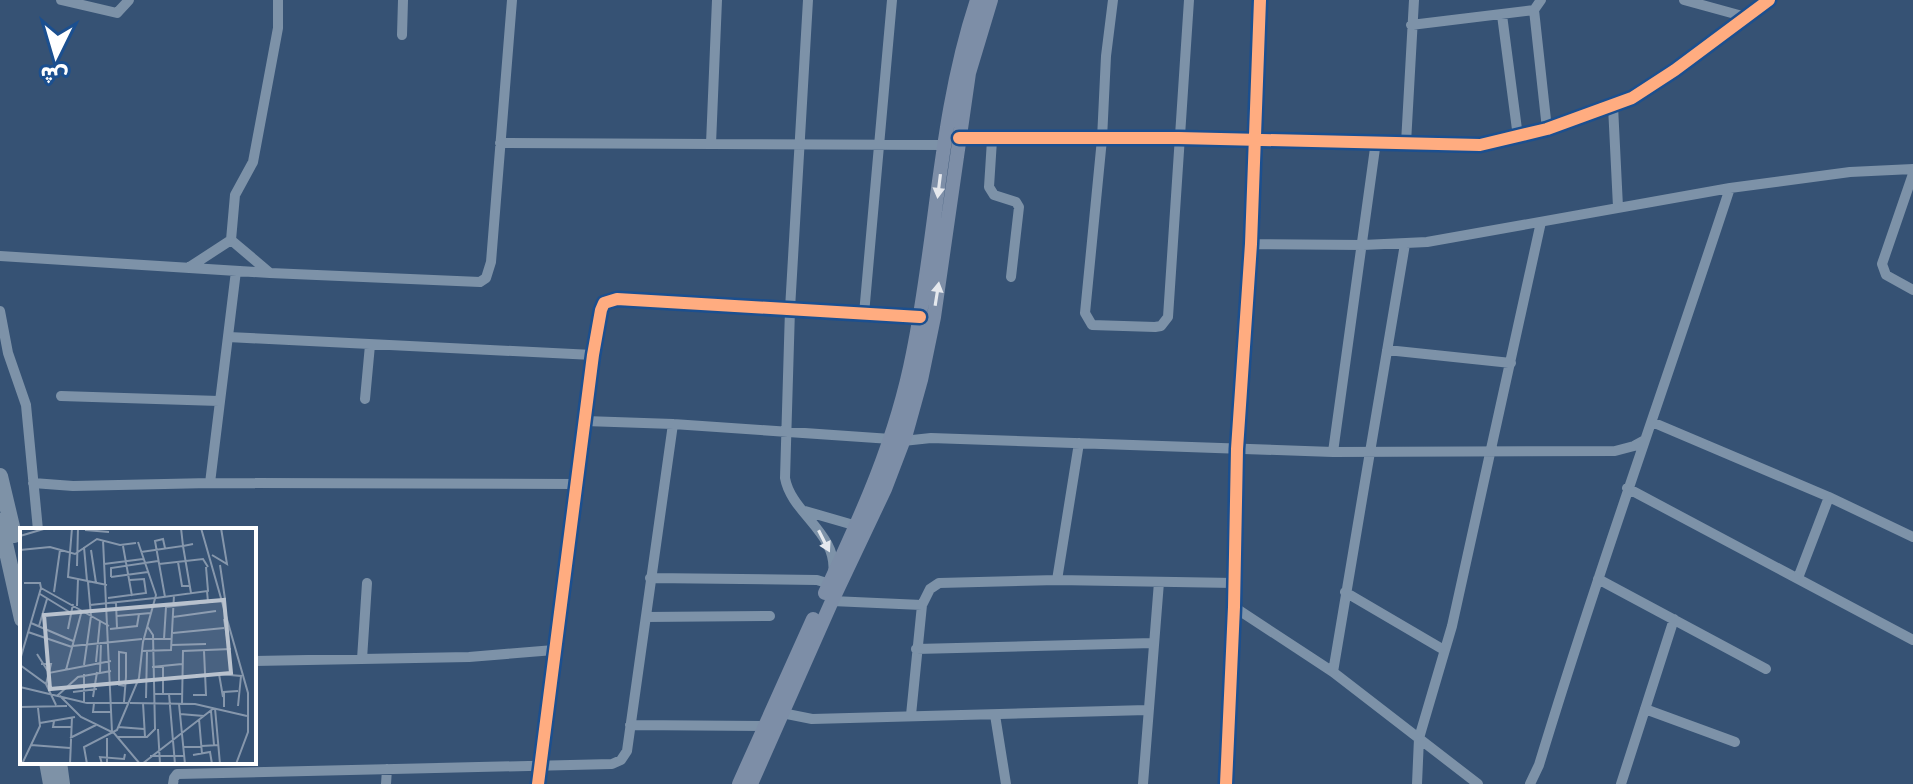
<svg xmlns="http://www.w3.org/2000/svg" width="1913" height="784" font-family="Rubik,'Noto Naskh Arabic',sans-serif">
  <style>
    .lines { fill: none; stroke-linecap: round; stroke-linejoin: round }
    .minor { stroke: #7d92a8; stroke-width: 10 }
    .major { stroke: #7d8ea7; stroke-width: 14 }
    .highway { stroke: #7e92a7; stroke-width: 16 }
    .cycleway-casing { stroke: #1b4f8f; stroke-width: 17 }
    .cycleway { stroke: #ffac80; stroke-width: 12 }
    .oneway { fill: #e5e8ed }
    .oneway2 { fill: #e5e9ee }
    .inset-road { fill: none; stroke: #8697ac; stroke-width: 2 }
    .view { fill: #b9c2ce; fill-opacity: 0.15; stroke: #b9c2ce; stroke-width: 4 }
    .inset-edge { fill: none; stroke: #fff; stroke-width: 4 }
  </style>
  <rect width="100%" height="100%" fill="#365274"/>
  <g class="lines">
    <path class="minor" d="M 61,0 L 117,13 L 129,0
      M 808,0 L 790,309 L 785,478 C 791,513 839,534 833,574
      M 1113,0 L 1106,56 L 1102,139 L 1085,313 L 1092,325 L 1155,327 L 1161,326 L 1168,317 L 1189,0
      M 1541,0 L 1534,10 L 1547,129
      M 1684,0 L 1746,17
      M 1502,15 L 1518,137
      M 1411,25 L 1534,10
      M 402,35 L 403,0
      M 1613,106 L 1618,207
      M 959,138 L 1179,138 L 1480,145 L 1547,129 L 1632,98 L 1675,70 L 1769,0
      M 992,140 L 989,187 L 994,195 L 1016,202 L 1019,207 L 1011,277
      M 500,143 L 945,145
      M 1406,143 L 1414,0
      M 711,144 L 717,0
      M 1913,174 L 1882,264 L 1886,275 L 1913,290
      M 1251,244 L 1363,245 L 1427,242 L 1730,188 L 1850,172 L 1913,169
      M 0,256 L 270,273 L 480,282 L 486,278 L 491,262 L 512,0
      M 188,268 L 231,240
      M 270,273 L 231,240 L 235,195 L 253,162 L 278,28 L 278,0
      M 0,311 L 8,353 L 26,405 L 38,530
      M 864,314 L 892,0
      M 228,337 L 593,355
      M 1387,350 L 1511,363
      M 61,396 L 219,401
      M 365,399 L 370,345
      M 585,421 L 673,424 L 891,439
      M 1652,422 L 1829,497 L 1913,537
      M 903,441 L 931,438 L 1333,452 L 1615,451 L 1634,446 L 1645,440
      M 1333,452 L 1376,141
      M 33,483 L 73,486 L 210,483 L 576,484
      M 210,483 L 236,271
      M 1627,488 L 1913,640
      M 805,511 L 857,526
      M 650,578 L 817,580 L 830,584
      M 1798,578 L 1829,497
      M 1598,579 L 1766,669
      M 1057,580 L 1079,443
      M 1345,592 L 1444,650
      M 832,601 L 922,605
      M 1234,607 L 1333,672 L 1478,784
      M 646,617 L 770,616
      M 916,649 L 1153,643
      M 362,659 L 367,583
      M 254,661 L 469,657 L 554,650
      M 1333,672 L 1405,244
      M 1645,709 L 1735,742
      M 782,713 L 812,719 L 1147,710
      M 911,715 L 922,605 L 930,589 L 939,583 L 1057,580 L 1234,583
      M 995,715 L 1006,784
      M 630,725 L 765,726
      M 173,784 L 174,778 L 177,774 L 612,764 L 621,760 L 627,751 L 673,424
      M 386,784 L 387,769
      M 538,784 L 593,355 L 601,310 L 604,303 L 617,299 L 920,317
      M 1143,784 L 1159,582
      M 1226,784 L 1234,607 L 1237,449 L 1251,244 L 1260,0
      M 1417,784 L 1419,738 L 1452,626 L 1541,222
      M 1530,784 L 1539,765 C 1598,571 1667,380 1730,188
      M 1621,784 L 1674,619"/>
    <path class="major" d="M 825,593 C 862,514 896,440 913,353 C 937,236 939,114 977,0
      M 739,784 L 813,619
      M 751,784 L 832,601 L 885,489 L 906,434 L 921,380 L 934,317 L 969,73 L 991,0"/>
    <path class="highway" d="M 0,476 L 14,535
      M 0,521 L 22,619
      M 47,762 L 51,784
      M 59,762 L 62,784"/>
    <defs>
      <path id="cycleway" d="M 959,138 L 1179,138 L 1480,145 L 1547,129 L 1632,98 L 1675,70 L 1769,0
        M 538,784 L 593,355 L 601,310 L 604,303 L 617,299 L 920,317
        M 1226,784 L 1234,607 L 1237,449 L 1251,244 L 1260,0"/>
    </defs>
    <use href="#cycleway" class="cycleway-casing"/>
    <use href="#cycleway" class="cycleway"/>
  </g>
  <defs><path id="oneway-solid" d="M-6-.8H1V-3.2L6.5 0L1 3.2V.8H-6Z" transform="scale(2)"/></defs>
  <g class="oneway">
    <use href="#oneway-solid" transform="translate(939 186) rotate(97)"/>
    <use href="#oneway-solid" transform="translate(937 294) rotate(-81)"/>
  </g>
  <use class="oneway2" href="#oneway-solid" transform="translate(824 541) rotate(63)"/>
  <g transform="translate(20 528)">
    <rect width="236" height="236" fill="#365274"/>
    <path class="inset-road" d="M 52,0 L 48,49 L 87,57M 181,0 L 228,165 L 228,204 L 216,236M 65,2 L 89,4M 0,8 L 27,0M 83,12 L 92,204M 103,18 L 112,68M 64,19 L 67,53M 145,20 L 143,11 L 135,13 L 145,69M 0,22 L 30,19 L 55,26 L 77,11 L 100,17 L 116,15M 71,22 L 76,55M 121,24 L 163,18 L 161,0M 192,27 L 207,36 L 201,0M 158,34 L 162,58 L 170,58M 84,36 L 123,31M 139,36 L 183,31 L 188,39M 200,37 L 205,71M 57,38 L 58,0M 91,49 L 91,40 L 138,33M 91,49 L 128,44M 21,60 L 89,98M 34,64 L 40,22M 171,65 L 163,18 L 173,16M 20,66 L 51,85M 88,70 L 126,65 L 124,51 L 110,52M 136,70 L 188,63 L 186,39M 96,75 L 97,100M 70,77 L 135,70M 57,78 L 58,51M 97,88 L 131,85M 153,89 L 196,83M 204,91 L 209,121M 11,95 L 53,113M 19,98 L 27,71M 48,101 L 53,76M 90,101 L 117,98 L 119,86M 8,104 L 52,119M 153,105 L 204,100M 123,111 L 152,111M 144,111 L 146,79 L 188,74 L 187,63M 152,117 L 186,116M 52,118 L 122,111M 122,123 L 151,122 L 154,67M 17,126 L 29,145 L 91,133M 0,132 L 21,60 L 20,55 L 4,55M 76,134 L 80,93M 21,136 L 31,136 L 26,156M 0,137 L 26,156 L 36,177M 64,137 L 71,88 L 68,54M 143,138 L 143,166M 132,139 L 162,136M 46,142 L 62,82M 80,144 L 81,114M 64,146 L 64,174M 0,159 L 67,175 L 108,175M 53,164 L 77,161M 135,166 L 162,166M 149,166 L 155,236M 173,167 L 186,167 L 184,123M 37,168 L 58,149 L 91,143M 40,168 L 61,189 L 94,205 L 120,236M 73,169 L 77,144M 203,169 L 199,146 L 221,148 L 218,178M 126,170 L 127,123M 104,174 L 106,149 L 106,125 L 99,124 L 99,157 L 105,158M 74,175 L 73,184 L 91,184M 110,175 L 175,176 L 227,188M 123,175 L 125,209M 159,176 L 165,236M 162,176 L 163,123 L 211,121M 0,179 L 47,178M 204,179 L 204,164 L 218,163M 195,180 L 200,236M 191,183 L 194,217M 160,186 L 184,188M 179,191 L 182,226M 34,193 L 33,199 L 52,199M 20,195 L 55,189M 98,199 L 124,201M 138,201 L 140,236M 97,209 L 127,209 L 135,201 L 133,107 L 127,98M 50,210 L 76,197M 87,210 L 87,236M 11,217 L 50,220M 164,219 L 199,217M 173,227 L 190,224 L 192,236M 130,228 L 165,228M 2,236 L 20,198 L 18,180M 50,236 L 52,189M 67,236 L 64,219 L 97,202 L 119,150 L 123,114 L 136,67 L 118,14M 82,236 L 80,229 L 104,231 L 105,226M 122,236 L 194,180"/>
    <path class="view" d="M 204,72 L 211,145 L 30,161 L 24,87 Z"/>
    <rect width="236" height="236" class="inset-edge"/>
  </g>
  <g transform="translate(56 56) rotate(185)" stroke="#1b4f8f" stroke-width="6" paint-order="stroke">
  <path d="M0-6L14 30L0 20L-14 30Z" fill="#ffffff"/>
  <text y="-12" font-size="22" font-weight="bold" text-anchor="middle" fill="#ffffff">ش</text>
  </g>
</svg>
